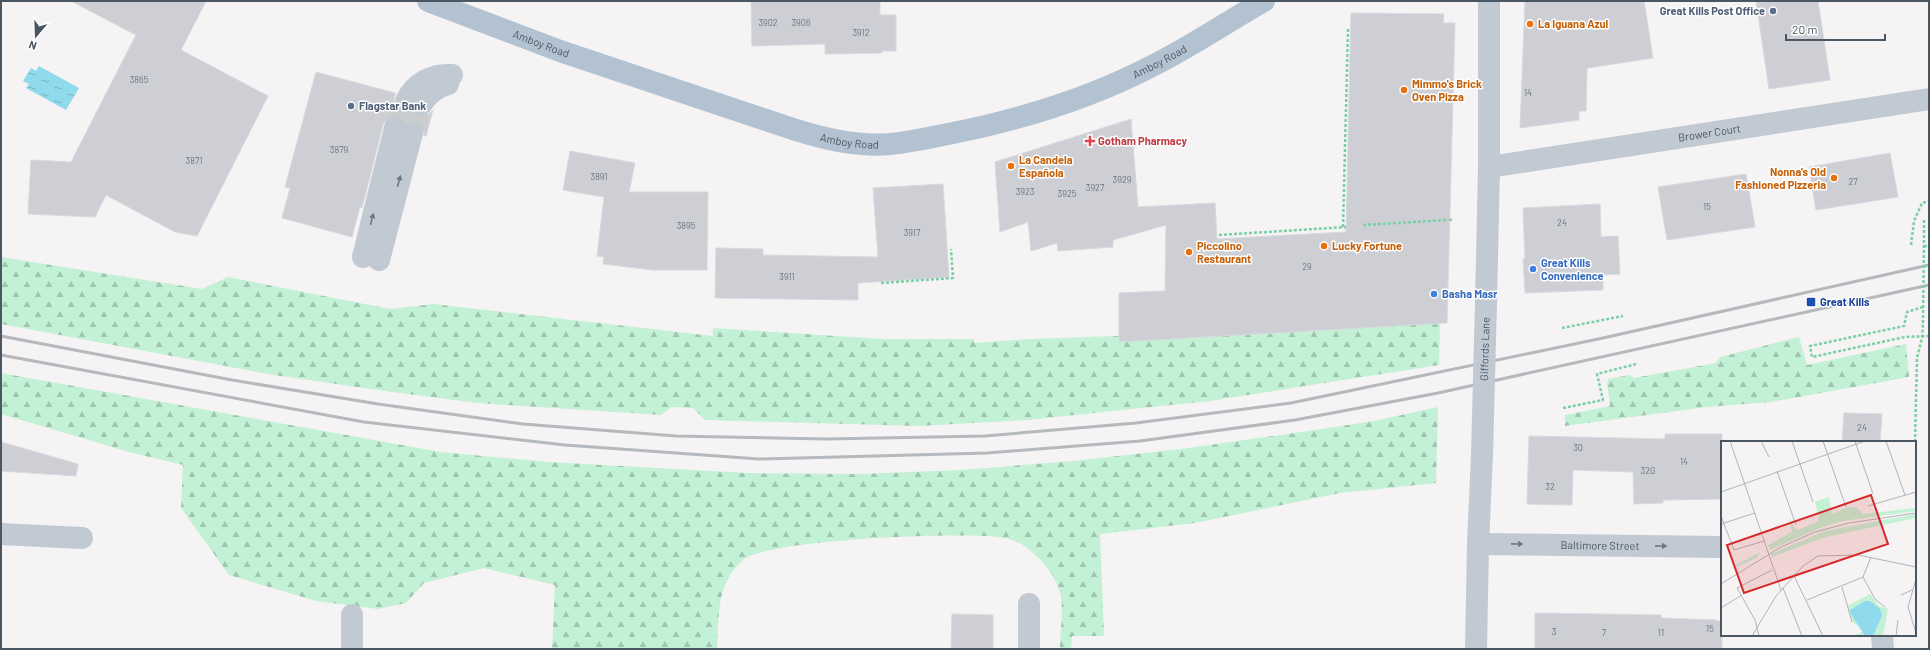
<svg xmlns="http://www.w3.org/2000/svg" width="1930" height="650" font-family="Barlow,sans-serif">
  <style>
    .forest { fill: url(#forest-firs) }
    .water { fill: url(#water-ripples) }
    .building { fill: #cdcfd5; stroke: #d7d9de }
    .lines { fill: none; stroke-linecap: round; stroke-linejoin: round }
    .minor-tunnel { stroke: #caccce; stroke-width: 22; stroke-dasharray: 22 11; stroke-linecap: butt }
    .path { stroke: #7ad0a6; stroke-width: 2.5; stroke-dasharray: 3 2; stroke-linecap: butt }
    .minor { stroke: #c1cad2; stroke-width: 22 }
    .major { stroke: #b3c2d1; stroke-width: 22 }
    .rail { stroke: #b5b8bd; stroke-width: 3 }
    .path-bridge { stroke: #7ad0a6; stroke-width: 2.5; stroke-dasharray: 3 2; stroke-linecap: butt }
    .minor-bridge { stroke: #c1cad2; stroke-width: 22 }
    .oneway { fill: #6e7983 }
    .service-dot { fill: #5c6f8a; stroke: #fff; stroke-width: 1.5 }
    .food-dot { fill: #e8710a; stroke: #fff; stroke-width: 1.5 }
    .health-dot { fill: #e0444e; stroke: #fff; stroke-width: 1.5 }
    .shop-dot { fill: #3f7fe0; stroke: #fff; stroke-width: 1.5 }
    .transit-dot { fill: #1a4fb4; stroke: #fff; stroke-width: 1.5 }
    .labels { text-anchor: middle; stroke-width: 3; stroke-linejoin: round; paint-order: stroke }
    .number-label { font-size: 9px; fill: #6b747e }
    .service-label { font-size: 11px; font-weight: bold; fill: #4e5e75; stroke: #fff; text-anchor: end }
    .food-label { font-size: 11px; font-weight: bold; fill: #c56008; stroke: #fff; text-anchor: start }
    .street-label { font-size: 11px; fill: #4a5661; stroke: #fff }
    .health-label { font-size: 11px; font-weight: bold; fill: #be3a42; stroke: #fff; text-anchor: start }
    .shop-label { font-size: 11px; font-weight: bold; fill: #366cbe; stroke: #fff; text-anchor: start }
    .transit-label { font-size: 11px; font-weight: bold; fill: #164399; stroke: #fff; text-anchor: start }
    .inset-road { fill: none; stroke: #b1b4b9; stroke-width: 1 }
    .view { fill: #d62828; fill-opacity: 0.15; stroke: #d62828; stroke-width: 2 }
    .inset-edge { fill: none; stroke: #4a5661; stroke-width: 2 }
  </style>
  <defs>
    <pattern id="forest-firs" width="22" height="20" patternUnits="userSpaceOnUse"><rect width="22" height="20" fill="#c3f1d5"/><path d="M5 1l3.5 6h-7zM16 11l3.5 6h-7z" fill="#a0c6b0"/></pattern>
    <pattern id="water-ripples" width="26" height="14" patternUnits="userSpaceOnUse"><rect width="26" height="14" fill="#90daee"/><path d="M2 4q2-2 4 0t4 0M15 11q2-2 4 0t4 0" fill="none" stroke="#78b4c4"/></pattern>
  </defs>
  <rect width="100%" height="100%" fill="#f5f3f3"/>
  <path class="forest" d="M 1,257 L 202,289 L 228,277 L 390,309 L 433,304 L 713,336 L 713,328 L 883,339 L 974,339 L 974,343 L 1028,339 L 1119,336 L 1119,342 L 1440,323 L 1439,365 L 1210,401 L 1026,420 L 918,426 L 705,420 L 693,408 L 672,407 L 661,415 L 477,403 L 385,391 L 274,375 L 1,324 Z
    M 1799,337 L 1807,365 L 1906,344 L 1909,377 L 1771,402 L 1707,407 L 1565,426 L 1565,415 L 1610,406 L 1607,383 L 1608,379 L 1630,375 L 1634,378 L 1716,363 L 1720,357 Z
    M 1,373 L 441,452 L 549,462 L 747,473 L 861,474 L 960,470 L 1073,461 L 1181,449 L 1315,430 L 1374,421 L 1438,407 L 1436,483 L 1340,493 L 1195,523 L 1100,534 L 1104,636 L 1072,636 L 1071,649 L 1060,649 C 1060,634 1064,605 1060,592 C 1055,574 1038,555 1023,545 C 1015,540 1006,538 997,537 C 960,532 767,539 743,560 C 716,584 719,615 717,649 L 552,649 L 555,585 L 484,568 L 424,583 L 406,603 L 378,609 L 316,601 L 229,575 L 181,508 L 183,465 L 129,452 L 1,414 Z"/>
  <path class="water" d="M 39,66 L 79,88 L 66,110 L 26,88 L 29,84 L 23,81 L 31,68 L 36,71 Z"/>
  <path class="building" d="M 71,1 L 206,1 L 181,50 L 268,96 L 197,236 L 175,232 L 106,195 L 95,217 L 28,214 L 31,160 L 71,162 L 136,35 Z
    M 751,1 L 880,1 L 880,15 L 896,15 L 896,51 L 882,51 L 882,53 L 825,54 L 825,44 L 752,46 Z
    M 1525,1 L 1644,1 L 1653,58 L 1587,68 L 1586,111 L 1579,111 L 1579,120 L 1520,128 Z
    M 1756,1 L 1818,1 L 1830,80 L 1769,89 Z
    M 1351,13 L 1444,14 L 1443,23 L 1455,23 L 1447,323 L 1119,342 L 1119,293 L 1165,291 L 1166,225 L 1113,240 L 1113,247 L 1058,251 L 1057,243 L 1031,251 L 1028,222 L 1000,232 L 995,162 L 1131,119 L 1138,207 L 1215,203 L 1217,239 L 1346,232 Z
    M 316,72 L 395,93 L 394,101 L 395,108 L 400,112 L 406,113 L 411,112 L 414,116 L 420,117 L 427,116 L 433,110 L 426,136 L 424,136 L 424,129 L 421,124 L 416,121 L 406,123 L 398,116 L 391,116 L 386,120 L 383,125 L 362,208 L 360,207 L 352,237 L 282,218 L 290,188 L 285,187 Z
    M 570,151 L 635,163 L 629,192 L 708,192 L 707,270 L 653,270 L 603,264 L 604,257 L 597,256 L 604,197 L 563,190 Z
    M 1890,153 L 1898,197 L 1816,210 L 1809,167 Z
    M 1746,174 L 1755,227 L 1667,240 L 1658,187 Z
    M 943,184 L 949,277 L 858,283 L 858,300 L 715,298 L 716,248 L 763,249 L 763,255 L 878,257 L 873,188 Z
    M 1600,204 L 1601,237 L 1618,236 L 1620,274 L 1603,275 L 1603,290 L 1525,293 L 1523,258 L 1525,259 L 1523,208 Z
    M 1844,413 L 1882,414 L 1880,442 L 1842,442 Z
    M 1665,434 L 1722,434 L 1722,499 L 1663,500 L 1663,503 L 1634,504 L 1633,472 L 1573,470 L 1572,505 L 1527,504 L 1529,436 L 1665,439 Z
    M 1,442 L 78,464 L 76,476 L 1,471 Z
    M 1535,613 L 1661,615 L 1661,618 L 1715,620 L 1722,622 L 1722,649 L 1535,649 Z
    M 952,614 L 993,615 L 993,649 L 951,649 Z"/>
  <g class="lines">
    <path class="minor-tunnel" d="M 395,128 L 406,101
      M 412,133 L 421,105"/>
    <path class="path" d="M 1449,220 L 1454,219
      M 1363,225 L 1447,220
      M 1343,227 L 1348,29
      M 1219,235 L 1346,227
      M 1924,238 L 1924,219
      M 1911,245 L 1914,221 L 1922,203 L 1929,201
      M 1924,246 L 1929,246
      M 881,283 L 953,278 L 951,249
      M 1923,307 L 1907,312 L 1904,326 L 1810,346 L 1812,357 L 1905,337 L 1929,336
      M 1562,328 L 1623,316
      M 1563,408 L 1603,400 L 1597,374 L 1636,364
      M 1915,442 L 1917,358 L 1922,338 L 1923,323"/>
    <g class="minor">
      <path d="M 406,101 C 415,83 431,74 452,75"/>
      <path d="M 421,105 C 428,94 435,88 448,84"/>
      <path id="s1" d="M 1489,167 L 1929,99"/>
      <path d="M 363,257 L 395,128"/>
      <path d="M 379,260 L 412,133"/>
      <path d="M 1486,302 L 1489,167 L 1489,1"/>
      <path d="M 1,534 L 82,538"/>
      <path id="s2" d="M 1478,544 L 1722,547"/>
      <path d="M 1029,604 L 1029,649"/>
      <path d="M 352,615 L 352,649"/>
      <path d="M 1882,635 L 1883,649"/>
      <path d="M 1476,649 L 1478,544 L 1482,455"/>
    </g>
    <path class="major" id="s3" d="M 428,1 L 560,51 L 793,129 C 824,139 857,147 891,144 C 912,142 933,137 953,133 C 1023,119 1091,98 1154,65 C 1192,46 1227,22 1264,1"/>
    <path class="rail" d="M 1,336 L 232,380 L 378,404 L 523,424 L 676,436 L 826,439 L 985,436 L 1136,423 L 1291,403 L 1603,338 L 1929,265
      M 1,355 L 364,422 L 565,445 L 759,459 L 987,453 L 1140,441 L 1295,420 L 1438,393 L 1929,285"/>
    <path class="path-bridge" d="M 1923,323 L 1924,238"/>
    <path class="minor-bridge" id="s4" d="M 1482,455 L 1486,302"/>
  </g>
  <defs><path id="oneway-solid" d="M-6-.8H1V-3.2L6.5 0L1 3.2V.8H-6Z"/></defs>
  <g class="oneway">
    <use href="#oneway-solid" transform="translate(399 181) rotate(-75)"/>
    <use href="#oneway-solid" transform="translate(372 219) rotate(-76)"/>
    <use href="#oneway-solid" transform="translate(1517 544) rotate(1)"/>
    <use href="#oneway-solid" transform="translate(1661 546) rotate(1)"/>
  </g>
  <g class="service-dot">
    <circle cx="1773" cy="11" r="4"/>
    <circle cx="351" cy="106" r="4"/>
  </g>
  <g class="food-dot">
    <circle cx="1530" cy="24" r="4"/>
    <circle cx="1404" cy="90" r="4"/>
    <circle cx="1011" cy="166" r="4"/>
    <circle cx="1834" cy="178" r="4"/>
    <circle cx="1324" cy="246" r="4"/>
    <circle cx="1189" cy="252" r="4"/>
  </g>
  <path class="health-dot" d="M1088 135h4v4h4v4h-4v4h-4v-4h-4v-4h4z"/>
  <g class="shop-dot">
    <circle cx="1533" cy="269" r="4"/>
    <circle cx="1434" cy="294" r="4"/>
  </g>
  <rect class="transit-dot" x="1806" y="297" width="10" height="10" rx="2"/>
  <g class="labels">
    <g class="number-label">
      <text x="768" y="26">3902</text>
      <text x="801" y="26">3906</text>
      <text x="861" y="36">3912</text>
      <text x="139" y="83">3865</text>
      <text x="1528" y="96">14</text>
      <text x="339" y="153">3879</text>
      <text x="194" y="164">3871</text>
      <text x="599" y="180">3891</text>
      <text x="1122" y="183">3929</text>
      <text x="1853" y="185">27</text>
      <text x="1095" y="191">3927</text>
      <text x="1025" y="195">3923</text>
      <text x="1067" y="197">3925</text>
      <text x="1707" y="210">15</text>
      <text x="1562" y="226">24</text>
      <text x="686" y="229">3895</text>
      <text x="912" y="236">3917</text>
      <text x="1307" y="270">29</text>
      <text x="787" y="280">3911</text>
      <text x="1862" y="431">24</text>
      <text x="1578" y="451">30</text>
      <text x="1684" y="465">14</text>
      <text x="1648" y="474">32G</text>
      <text x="1550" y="490">32</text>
      <text x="1710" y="632">15</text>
      <text x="1554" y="635">3</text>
      <text x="1604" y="636">7</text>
      <text x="1661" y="636">11</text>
    </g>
    <g class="service-label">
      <text x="1765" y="15">Great Kills Post Office</text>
      <text x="359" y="110" text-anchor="start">Flagstar Bank</text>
    </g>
    <g class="food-label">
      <text x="1538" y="28">La Iguana Azul</text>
      <text x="1412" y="88">Mimmo's Brick<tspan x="1412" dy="13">Oven Pizza</tspan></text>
      <text x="1019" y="164">La Candela<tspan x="1019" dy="13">Española</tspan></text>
      <text x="1826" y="176" text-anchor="end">Nonna's Old<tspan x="1826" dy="13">Fashioned Pizzeria</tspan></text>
      <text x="1197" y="250">Piccolino<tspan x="1197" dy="13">Restaurant</tspan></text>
      <text x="1332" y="250">Lucky Fortune</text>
    </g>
    <g class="street-label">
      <text dy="4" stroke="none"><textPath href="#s3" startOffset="121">Amboy Road</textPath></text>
      <text dy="4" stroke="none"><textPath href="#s3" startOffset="769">Amboy Road</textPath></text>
      <text dy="4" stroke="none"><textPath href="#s1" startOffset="223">Brower Court</textPath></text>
      <text dy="4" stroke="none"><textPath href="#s3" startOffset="445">Amboy Road</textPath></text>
      <text dy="4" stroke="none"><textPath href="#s4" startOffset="106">Giffords Lane</textPath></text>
      <text dy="4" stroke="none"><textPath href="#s2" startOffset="122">Baltimore Street</textPath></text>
    </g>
    <g class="health-label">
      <text x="1098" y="145">Gotham Pharmacy</text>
    </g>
    <g class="shop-label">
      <text x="1541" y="267">Great Kills<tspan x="1541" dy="13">Convenience</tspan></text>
      <text x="1442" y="298">Basha Masr</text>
    </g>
    <g class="transit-label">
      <text x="1820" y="306">Great Kills</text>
    </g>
  </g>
  <g transform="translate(1721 441)">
    <rect width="195" height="195" fill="#f5f3f3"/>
    <path d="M 108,56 L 111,73 L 128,66 L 135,66 L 142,73 L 195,67 L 195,70 L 122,80 L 99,87 L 49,109 L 47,104 L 71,91 L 68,77 L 73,86 L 77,89 L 96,81 L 98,77 L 94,61 ZM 195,73 L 195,77 L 105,96 L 51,116 L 50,113 L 104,90 ZM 39,111 L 37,116 L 16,126 L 15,124 Z" fill="#c3f1d5"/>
    <path d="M 149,153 L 158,165 L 167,168 L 162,195 L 132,195 L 143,190 L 132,181 L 126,165 Z" fill="#c3f1d5"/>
    <path d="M 144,160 L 149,160 L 159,168 L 161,175 L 152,195 L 144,195 L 130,173 L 129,169 Z" fill="#90daee"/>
    <path class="inset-road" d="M 9,0 L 60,149M 40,0 L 48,16M 71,0 L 92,61M 102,0 L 125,66M 134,0 L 152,53M 165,0 L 184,54M 56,30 L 75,84M 0,51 L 144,0M 147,65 L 195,51M 0,75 L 13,109 L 43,100M 0,83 L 34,72M 73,135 L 102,195M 142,136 L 154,158 L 164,166M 195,138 L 187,166 L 195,192M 0,143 L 60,106 L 94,91 L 128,82 L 195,72M 121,146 L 131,181M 62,147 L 81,195M 180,154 L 191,149M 86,159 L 142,136 L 150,116M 0,167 L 21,154M 31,195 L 55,155 L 82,125 L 97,115 L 137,114 L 195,126M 38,195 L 34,179 L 16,147 L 51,129M 175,195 L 177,179"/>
    <path class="view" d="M 150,54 L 167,103 L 23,152 L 6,104 Z"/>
    <rect width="195" height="195" class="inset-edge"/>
  </g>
  <rect width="1930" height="650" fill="none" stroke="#4a5661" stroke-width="4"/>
  <g transform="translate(36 36) rotate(199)" stroke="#ffffff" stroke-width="3" paint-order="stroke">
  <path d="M0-3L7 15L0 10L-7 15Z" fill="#4a5661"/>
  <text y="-6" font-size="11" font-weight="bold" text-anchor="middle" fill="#4a5661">N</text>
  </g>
  <path d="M1786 34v6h99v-6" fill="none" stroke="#4a5661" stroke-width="2"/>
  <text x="1792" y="34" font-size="12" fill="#4a5661" stroke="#ffffff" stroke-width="3" paint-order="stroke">20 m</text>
</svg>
